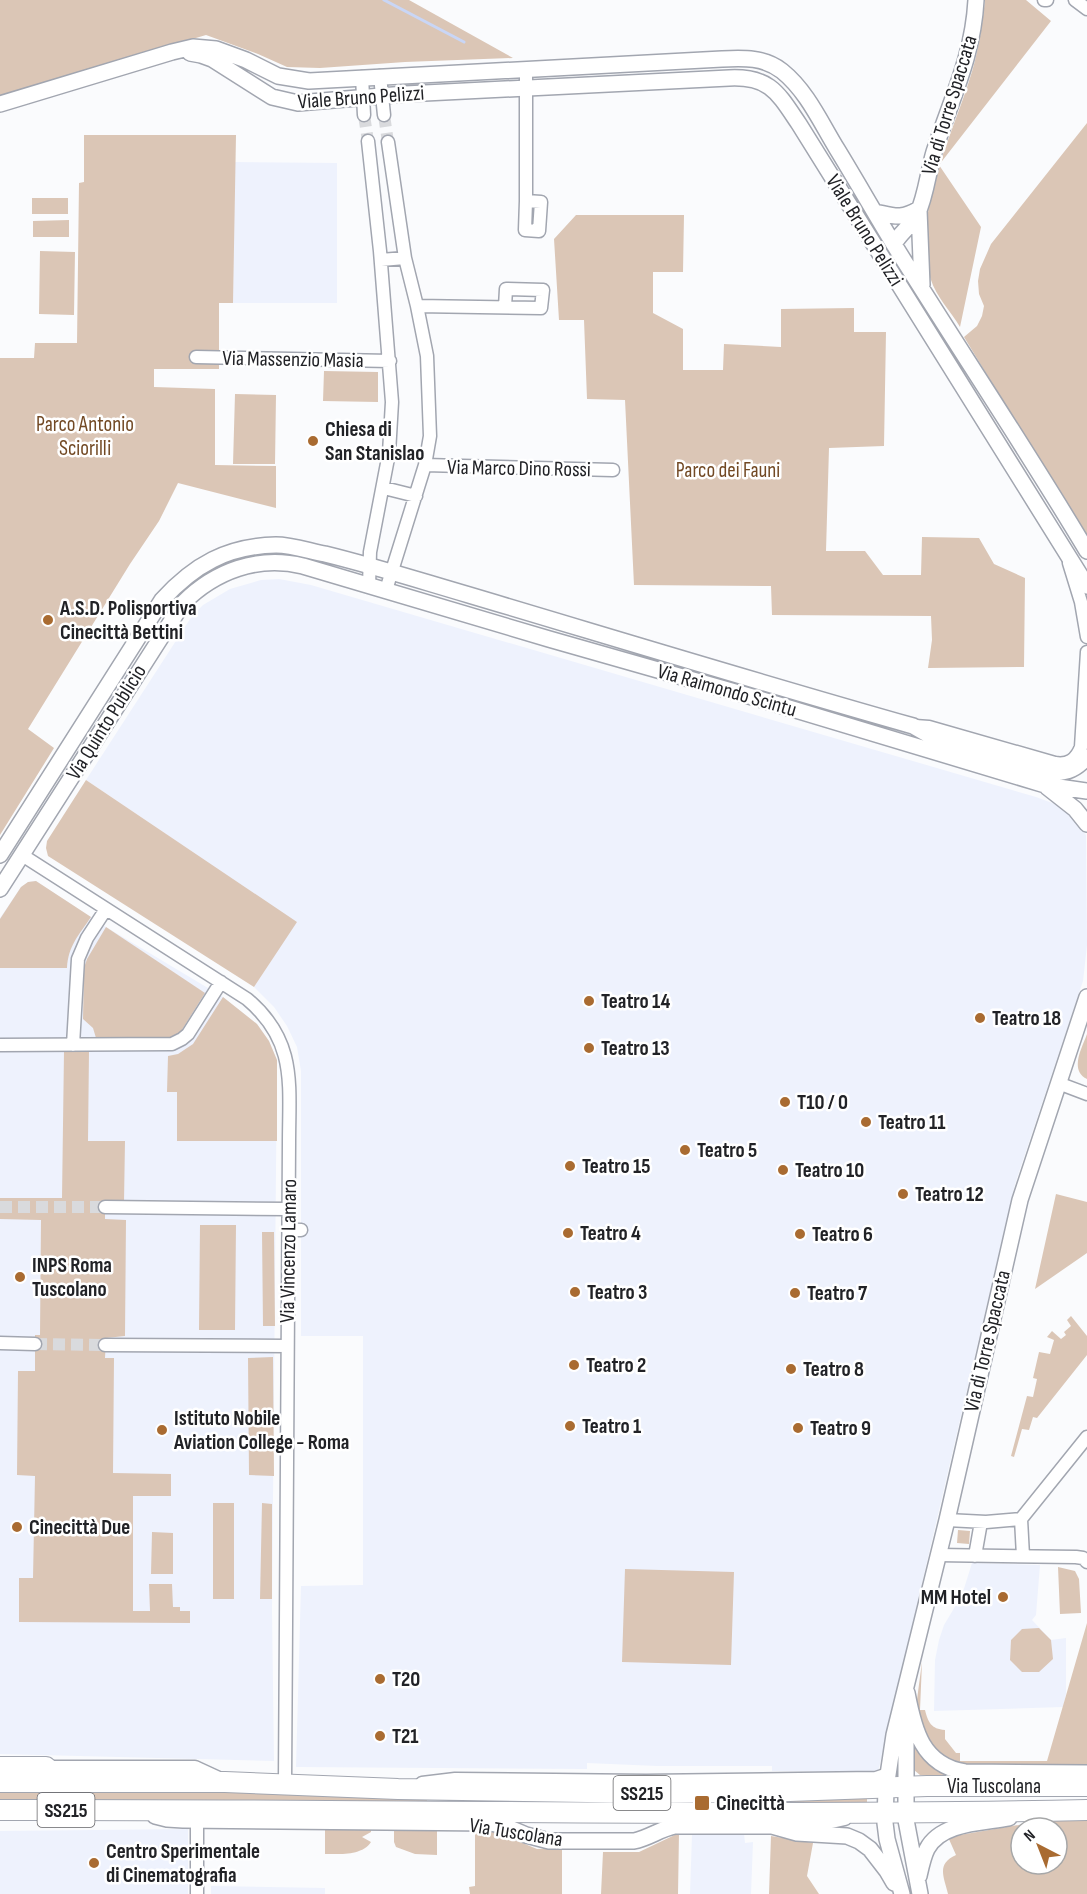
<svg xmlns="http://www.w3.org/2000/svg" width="1087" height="1894" font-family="'Sofia Sans Condensed',sans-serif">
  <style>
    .built { fill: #eef2fd }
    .green { fill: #dbc6b6; fill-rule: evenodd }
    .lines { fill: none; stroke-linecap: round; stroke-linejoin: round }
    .stream { stroke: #c9d6f6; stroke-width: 3 }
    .minor-tunnel { stroke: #d9dadd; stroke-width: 12; stroke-dasharray: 12 6; stroke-linecap: butt }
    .minor-casing { stroke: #a2a6b0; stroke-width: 15 }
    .tertiary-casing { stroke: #a2a6b0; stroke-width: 18 }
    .primary-casing { stroke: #a2a6b0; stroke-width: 22 }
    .minor { stroke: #fff; stroke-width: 12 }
    .tertiary { stroke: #fff; stroke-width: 15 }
    .primary { stroke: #fff; stroke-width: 20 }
    .poi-dot { fill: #a96b31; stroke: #fff; stroke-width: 2 }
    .labels { text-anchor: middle; stroke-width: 5; stroke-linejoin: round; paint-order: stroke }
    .shield { fill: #fff; stroke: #646467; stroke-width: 1.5 }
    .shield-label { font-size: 20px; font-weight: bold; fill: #212226 }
    .street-label { font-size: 21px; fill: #212226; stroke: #fff }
    .park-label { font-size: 21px; fill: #724924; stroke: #fff }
    .poi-label { font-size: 21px; font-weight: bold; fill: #212226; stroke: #fff; text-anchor: start }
  </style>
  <rect width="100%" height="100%" fill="#fafbfd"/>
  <path class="built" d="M 234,162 L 337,163 L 337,303 L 233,303 Z
    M 279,579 L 311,585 L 1036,797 L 1055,804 L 1066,811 L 1086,835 L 1087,945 L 1083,981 L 1015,1184 L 878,1772 L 772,1771 L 772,1766 L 657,1766 L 587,1763 L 587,1769 L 296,1767 L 301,1586 L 363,1585 L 363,1336 L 301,1336 L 301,1071 L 297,1047 L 287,1026 L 274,1007 L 254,987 L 296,922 L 86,780 L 192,616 L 203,605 L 230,589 L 261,580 Z
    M 36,881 L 106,927 L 223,997 L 257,1024 L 269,1041 L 277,1060 L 272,1611 L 274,1761 L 0,1754 L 0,918 L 21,887 L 28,882 Z
    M 972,1563 L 1040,1565 L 1036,1615 L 1032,1620 L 1051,1640 L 1066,1638 L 1066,1694 L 1063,1707 L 934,1711 L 935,1660 L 939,1640 L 944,1625 L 962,1595 Z
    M 188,1829 L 188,1894 L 0,1894 L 0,1831 Z
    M 692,1834 L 744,1834 L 745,1843 L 753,1842 L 751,1894 L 690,1894 Z
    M 211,1886 L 325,1888 L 325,1894 L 211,1894 Z"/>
  <path class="green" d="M 0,0 L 409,0 L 513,58 L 405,62 L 320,68 L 287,67 L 258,54 L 206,35 L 0,96 Z
    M 985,0 L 1026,0 L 1051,21 L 939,165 L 981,227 L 960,327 C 951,312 936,296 931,280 C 926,268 926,257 926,244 C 925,186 952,135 969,81 C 978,55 982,27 985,0 Z
    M 1087,123 L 1087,539 L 964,337 L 977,326 L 982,316 L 984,306 L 979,294 L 978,281 L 980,269 L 991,244 Z
    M 84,135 L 236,135 L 233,303 L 219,303 L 219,369 L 154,369 L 154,387 L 215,389 L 215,465 L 276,466 L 276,508 L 178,483 L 159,521 L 130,564 L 28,729 L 54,748 L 0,835 L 0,358 L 34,358 L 35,343 L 77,343 L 79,183 L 84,182 Z
    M 32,198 L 68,198 L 68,214 L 32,214 Z
    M 576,215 L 684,215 L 683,272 L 653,272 L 653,313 L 683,329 L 683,370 L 723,370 L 724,344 L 781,347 L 781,309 L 854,308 L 854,332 L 886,332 L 884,446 L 829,448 L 826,551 L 865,551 L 883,575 L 921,575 L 922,537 L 979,538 L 994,564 L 1025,578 L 1024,667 L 928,668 L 932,640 L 931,616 L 772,615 L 771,586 L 634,585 L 625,400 L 587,399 L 584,320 L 559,320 L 554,239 Z
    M 69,220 L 69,237 L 33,237 L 33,221 Z
    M 40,251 L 75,252 L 74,315 L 39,314 Z
    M 324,371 L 378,372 L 378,402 L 323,401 Z
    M 235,394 L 276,395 L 275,464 L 233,464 Z
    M 86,780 L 297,922 L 254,987 L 48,856 L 46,848 L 47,841 Z
    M 36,881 L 91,917 C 79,935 68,946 67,968 L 0,968 L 0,919 L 21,887 L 28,882 Z
    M 106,927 L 205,993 L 180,1033 L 168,1039 L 96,1038 L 93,1028 L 83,1019 L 84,968 L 87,959 Z
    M 223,997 L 257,1024 L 269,1041 L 277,1060 L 277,1141 L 177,1141 L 177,1092 L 167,1092 L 168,1056 L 178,1054 L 193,1044 Z
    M 1087,1034 L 1087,1079 C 1069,1070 1082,1048 1087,1034 Z
    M 64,1051 L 89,1051 L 88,1141 L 125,1141 L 124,1202 L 105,1202 L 105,1219 L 126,1220 L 125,1336 L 106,1338 L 105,1358 L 114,1358 L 113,1473 L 171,1474 L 171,1496 L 133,1496 L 133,1611 L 150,1611 L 149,1584 L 172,1584 L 173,1607 L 180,1607 L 180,1611 L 190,1611 L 190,1623 L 19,1622 L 19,1578 L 33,1578 L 35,1476 L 17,1475 L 18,1371 L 35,1371 L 35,1335 L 40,1335 L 41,1220 L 0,1219 L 0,1198 L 62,1198 Z
    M 1056,1194 L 1087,1202 L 1087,1253 L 1035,1289 Z
    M 200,1225 L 236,1225 L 235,1330 L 199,1330 Z
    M 262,1232 L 274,1232 L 275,1326 L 263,1326 Z
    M 1071,1316 L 1087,1336 L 1087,1355 L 1037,1418 L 1033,1417 L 1029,1430 L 1022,1429 L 1014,1457 L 1011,1456 L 1027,1396 L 1033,1397 L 1037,1379 L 1033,1378 L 1039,1352 L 1050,1354 L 1054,1340 L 1047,1337 L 1052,1331 L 1061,1339 L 1066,1335 L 1064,1332 L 1071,1326 L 1067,1320 Z
    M 273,1357 L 274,1476 L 249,1475 L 248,1358 Z
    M 213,1503 L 234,1503 L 234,1599 L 213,1599 Z
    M 262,1503 L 272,1504 L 272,1599 L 260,1599 Z
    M 958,1530 L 970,1531 L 969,1544 L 957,1543 Z
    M 152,1532 L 173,1533 L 173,1574 L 151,1574 Z
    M 1058,1567 L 1075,1571 L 1079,1579 L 1081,1613 L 1060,1614 Z
    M 625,1569 L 734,1572 L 731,1665 L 622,1662 Z
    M 1087,1623 L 1087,1768 L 975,1767 L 946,1760 L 930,1747 L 916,1707 L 922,1662 L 920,1710 L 925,1710 C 928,1722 931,1729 945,1730 L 945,1739 L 956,1753 L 960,1753 L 960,1761 L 1047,1761 Z
    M 1039,1628 L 1051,1640 L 1053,1659 L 1039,1672 L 1022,1672 L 1010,1660 L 1011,1640 L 1022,1629 Z
    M 915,1745 L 957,1776 L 920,1775 L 914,1770 Z
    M 163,1789 L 427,1799 L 427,1803 L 230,1800 L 157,1802 L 0,1799 L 0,1790 Z
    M 867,1798 L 867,1807 L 729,1806 L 728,1802 Z
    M 464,1799 L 569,1800 L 570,1802 L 569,1804 L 464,1803 Z
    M 1087,1820 L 1087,1894 L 948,1894 C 944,1877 936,1864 956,1855 L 948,1837 L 1042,1821 ZM 1021,1828 L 1057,1828 L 1057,1864 L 1021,1864 Z
    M 325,1828 L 371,1829 L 371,1832 L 362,1837 L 371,1842 C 362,1856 339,1854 325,1854 Z
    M 475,1828 L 489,1829 L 537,1849 L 562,1848 L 562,1894 L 470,1894 L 469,1887 L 475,1886 Z
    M 405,1829 L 437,1830 L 437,1855 L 415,1854 L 396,1847 L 394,1842 L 394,1830 Z
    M 679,1833 L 678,1894 L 601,1894 L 603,1852 L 639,1852 Z
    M 771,1836 L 813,1843 L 807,1876 L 819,1894 L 769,1894 Z"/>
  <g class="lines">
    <path class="stream" d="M 384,0 L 464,42"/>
    <path class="minor-tunnel" d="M 364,115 L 368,141
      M 384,115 L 388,142
      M 0,1207 L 105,1207
      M 35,1344 L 105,1345"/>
    <defs>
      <path id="minor" d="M 1044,0 L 1047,0
        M 1075,0 L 1087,9
        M 526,69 L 526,201
        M 380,76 L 384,115
        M 362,77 L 364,115
        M 368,141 L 380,251 L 392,402 L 389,453 L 370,552 L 369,586
        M 526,201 L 541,202 L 539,231 L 525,230 Z
        M 381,260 L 405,258
        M 417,306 L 541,308 L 543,290 L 506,289 L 505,307
        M 196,357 L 390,361
        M 425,465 L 613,470
        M 384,488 L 416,496
        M 1069,563 L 1081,602 L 1087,637
        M 386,590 L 425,465 L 430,436 L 427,356 L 417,306 L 405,258 L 388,142
        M 915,726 L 929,727 L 1055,763 C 1068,765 1076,760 1081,747 L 1087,652
        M 22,855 L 247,999 C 297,1041 289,1084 289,1143 L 285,1784
        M 0,1045 L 172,1044 L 182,1039 L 188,1034 L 221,982
        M 73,1045 L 78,959 L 87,938 L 106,909
        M 1058,1083 L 1087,1094
        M 105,1207 L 288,1209
        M 288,1229 L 301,1230
        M 0,1343 L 35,1344
        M 105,1345 L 287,1346
        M 1021,1519 L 1087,1437
        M 1021,1519 L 1023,1556
        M 947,1520 L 986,1522 L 1021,1519
        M 938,1555 L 1076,1557 L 1083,1558 L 1087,1562
        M 975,1556 L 981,1522
        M 49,1767 L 195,1767 L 221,1779
        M 422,1783 L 455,1779 L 646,1781 L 876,1778 L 888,1774
        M 782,1826 L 827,1823 L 845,1819
        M 197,1894 L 197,1820"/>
      <path id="tertiary" d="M 190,53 L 201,55 L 212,59 L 272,97 L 298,103 L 405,94 L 729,78 C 770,76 778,93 799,124 L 1087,586
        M 0,104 L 172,52 L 193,47 L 216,49 L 246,60 L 278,76 L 309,81 L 722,59 C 744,58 764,57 782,71 C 807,91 821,123 837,149 C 856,180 874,212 893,243 C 957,346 1025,447 1087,551
        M 919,210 L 922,285
        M 875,212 C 894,216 901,220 919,209
        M 894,244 C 900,233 911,226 917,215 C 926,196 928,172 934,152 C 951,99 973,57 976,0
        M 1047,787 L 1075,809 L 1087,824
        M 0,855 L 162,600 C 194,565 227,546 276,545 C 292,545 309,551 325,554 C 374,566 421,581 469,595 C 617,639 764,684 913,726 L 927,734 L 1045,771 C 1063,775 1075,771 1087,757
        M 0,889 L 183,603 C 215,571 258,555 303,566 L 549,639 L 756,698 L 1045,785 L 1087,791
        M 907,1693 C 914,1730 922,1765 965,1772 L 1087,1773
        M 906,1715 L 906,1820 L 920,1894
        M 155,1816 L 167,1819 L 183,1820 L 490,1823 L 505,1826 L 526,1835 L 549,1841 L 634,1841 C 649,1838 660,1829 675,1826 L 772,1826 L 797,1833 L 847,1836 L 859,1841 L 870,1849 L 887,1871 L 894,1883
        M 919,1876 C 921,1867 923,1857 927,1849 C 941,1822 983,1823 1009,1818
        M 902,1894 L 887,1839 L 885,1823 L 886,1788 L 894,1735 L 947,1520 L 1020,1200 L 1087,997"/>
      <path id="primary" d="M 0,1767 L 46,1767 L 51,1772 L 69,1779
        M 0,1782 L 225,1782 L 398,1789 L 651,1793 L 762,1792 L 927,1786 L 1087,1786
        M 0,1810 C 362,1809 725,1817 1087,1810"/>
    </defs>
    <use href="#minor" class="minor-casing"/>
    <use href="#tertiary" class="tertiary-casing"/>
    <use href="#primary" class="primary-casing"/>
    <use href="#minor" class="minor"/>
    <use href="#tertiary" class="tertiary"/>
    <use href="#primary" class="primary"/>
  </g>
  <g class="poi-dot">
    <circle cx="313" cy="441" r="6"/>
    <circle cx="48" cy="620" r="6"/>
    <circle cx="589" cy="1001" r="6"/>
    <circle cx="980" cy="1018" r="6"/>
    <circle cx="589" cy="1048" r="6"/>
    <circle cx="785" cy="1102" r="6"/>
    <circle cx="866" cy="1122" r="6"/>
    <circle cx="685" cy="1150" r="6"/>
    <circle cx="570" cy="1166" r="6"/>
    <circle cx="783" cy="1170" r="6"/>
    <circle cx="903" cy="1194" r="6"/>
    <circle cx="568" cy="1233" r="6"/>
    <circle cx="800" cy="1234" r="6"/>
    <circle cx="20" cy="1277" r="6"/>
    <circle cx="575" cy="1292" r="6"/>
    <circle cx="795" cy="1293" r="6"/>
    <circle cx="574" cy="1365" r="6"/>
    <circle cx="791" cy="1369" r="6"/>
    <circle cx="570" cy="1426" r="6"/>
    <circle cx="798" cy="1428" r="6"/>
    <circle cx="162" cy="1430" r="6"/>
    <circle cx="17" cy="1527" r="6"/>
    <circle cx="1003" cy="1597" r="6"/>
    <circle cx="380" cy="1679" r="6"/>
    <circle cx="380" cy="1736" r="6"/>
    <rect x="694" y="1795" width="16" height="16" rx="3"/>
    <circle cx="94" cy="1863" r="6"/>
  </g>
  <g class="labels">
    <g class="shield">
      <rect x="613.5" y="1776" width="57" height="34" rx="4.5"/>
      <rect x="37.5" y="1793" width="57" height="34" rx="4.5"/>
    </g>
    <g class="shield-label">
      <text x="642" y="1800">SS215</text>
      <text x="66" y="1817">SS215</text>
    </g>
    <g class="street-label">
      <text transform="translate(361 97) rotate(-4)" y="7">Viale Bruno Pelizzi</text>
      <text transform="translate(949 105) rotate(-73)" y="7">Via di Torre Spaccata</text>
      <text transform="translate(865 230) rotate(58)" y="7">Viale Bruno Pelizzi</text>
      <text transform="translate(293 359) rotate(1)" y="7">Via Massenzio Masia</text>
      <text transform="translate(519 468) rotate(1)" y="7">Via Marco Dino Rossi</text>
      <text transform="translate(727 690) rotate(16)" y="7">Via Raimondo Scintu</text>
      <text transform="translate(106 722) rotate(-58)" y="7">Via Quinto Publicio</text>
      <text transform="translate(288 1251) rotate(-89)" y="7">Via Vincenzo Lamaro</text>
      <text transform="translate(987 1341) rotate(-77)" y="7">Via di Torre Spaccata</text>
      <text x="994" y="1793">Via Tuscolana</text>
      <text transform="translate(516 1832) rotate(9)" y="7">Via Tuscolana</text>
    </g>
    <g class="park-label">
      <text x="85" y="431">Parco Antonio<tspan x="85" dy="24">Sciorilli</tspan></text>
      <text x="728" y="477">Parco dei Fauni</text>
    </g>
    <g class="poi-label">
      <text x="325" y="436">Chiesa di<tspan x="325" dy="24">San Stanislao</tspan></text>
      <text x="60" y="615">A.S.D. Polisportiva<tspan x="60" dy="24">Cinecittà Bettini</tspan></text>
      <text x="601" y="1008">Teatro 14</text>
      <text x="992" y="1025">Teatro 18</text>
      <text x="601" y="1055">Teatro 13</text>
      <text x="797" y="1109">T10 / 0</text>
      <text x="878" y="1129">Teatro 11</text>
      <text x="697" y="1157">Teatro 5</text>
      <text x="582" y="1173">Teatro 15</text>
      <text x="795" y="1177">Teatro 10</text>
      <text x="915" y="1201">Teatro 12</text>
      <text x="580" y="1240">Teatro 4</text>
      <text x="812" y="1241">Teatro 6</text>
      <text x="32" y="1272">INPS Roma<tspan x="32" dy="24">Tuscolano</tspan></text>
      <text x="587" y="1299">Teatro 3</text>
      <text x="807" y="1300">Teatro 7</text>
      <text x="586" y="1372">Teatro 2</text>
      <text x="803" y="1376">Teatro 8</text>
      <text x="174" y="1425">Istituto Nobile<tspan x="174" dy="24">Aviation College - Roma</tspan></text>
      <text x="582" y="1433">Teatro 1</text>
      <text x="810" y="1435">Teatro 9</text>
      <text x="29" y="1534">Cinecittà Due</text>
      <text x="991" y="1604" text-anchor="end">MM Hotel</text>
      <text x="392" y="1686">T20</text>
      <text x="392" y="1743">T21</text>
      <text x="716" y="1810">Cinecittà</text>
      <text x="106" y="1858">Centro Sperimentale<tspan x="106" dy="24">di Cinematografia</tspan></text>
    </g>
  </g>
  <g transform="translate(1039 1846) rotate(318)"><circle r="28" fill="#ffffff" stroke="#a6a7a8" stroke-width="1.5"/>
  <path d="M0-4.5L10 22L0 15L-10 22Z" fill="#a96b31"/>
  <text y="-9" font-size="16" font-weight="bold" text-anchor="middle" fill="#212226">N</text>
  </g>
</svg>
